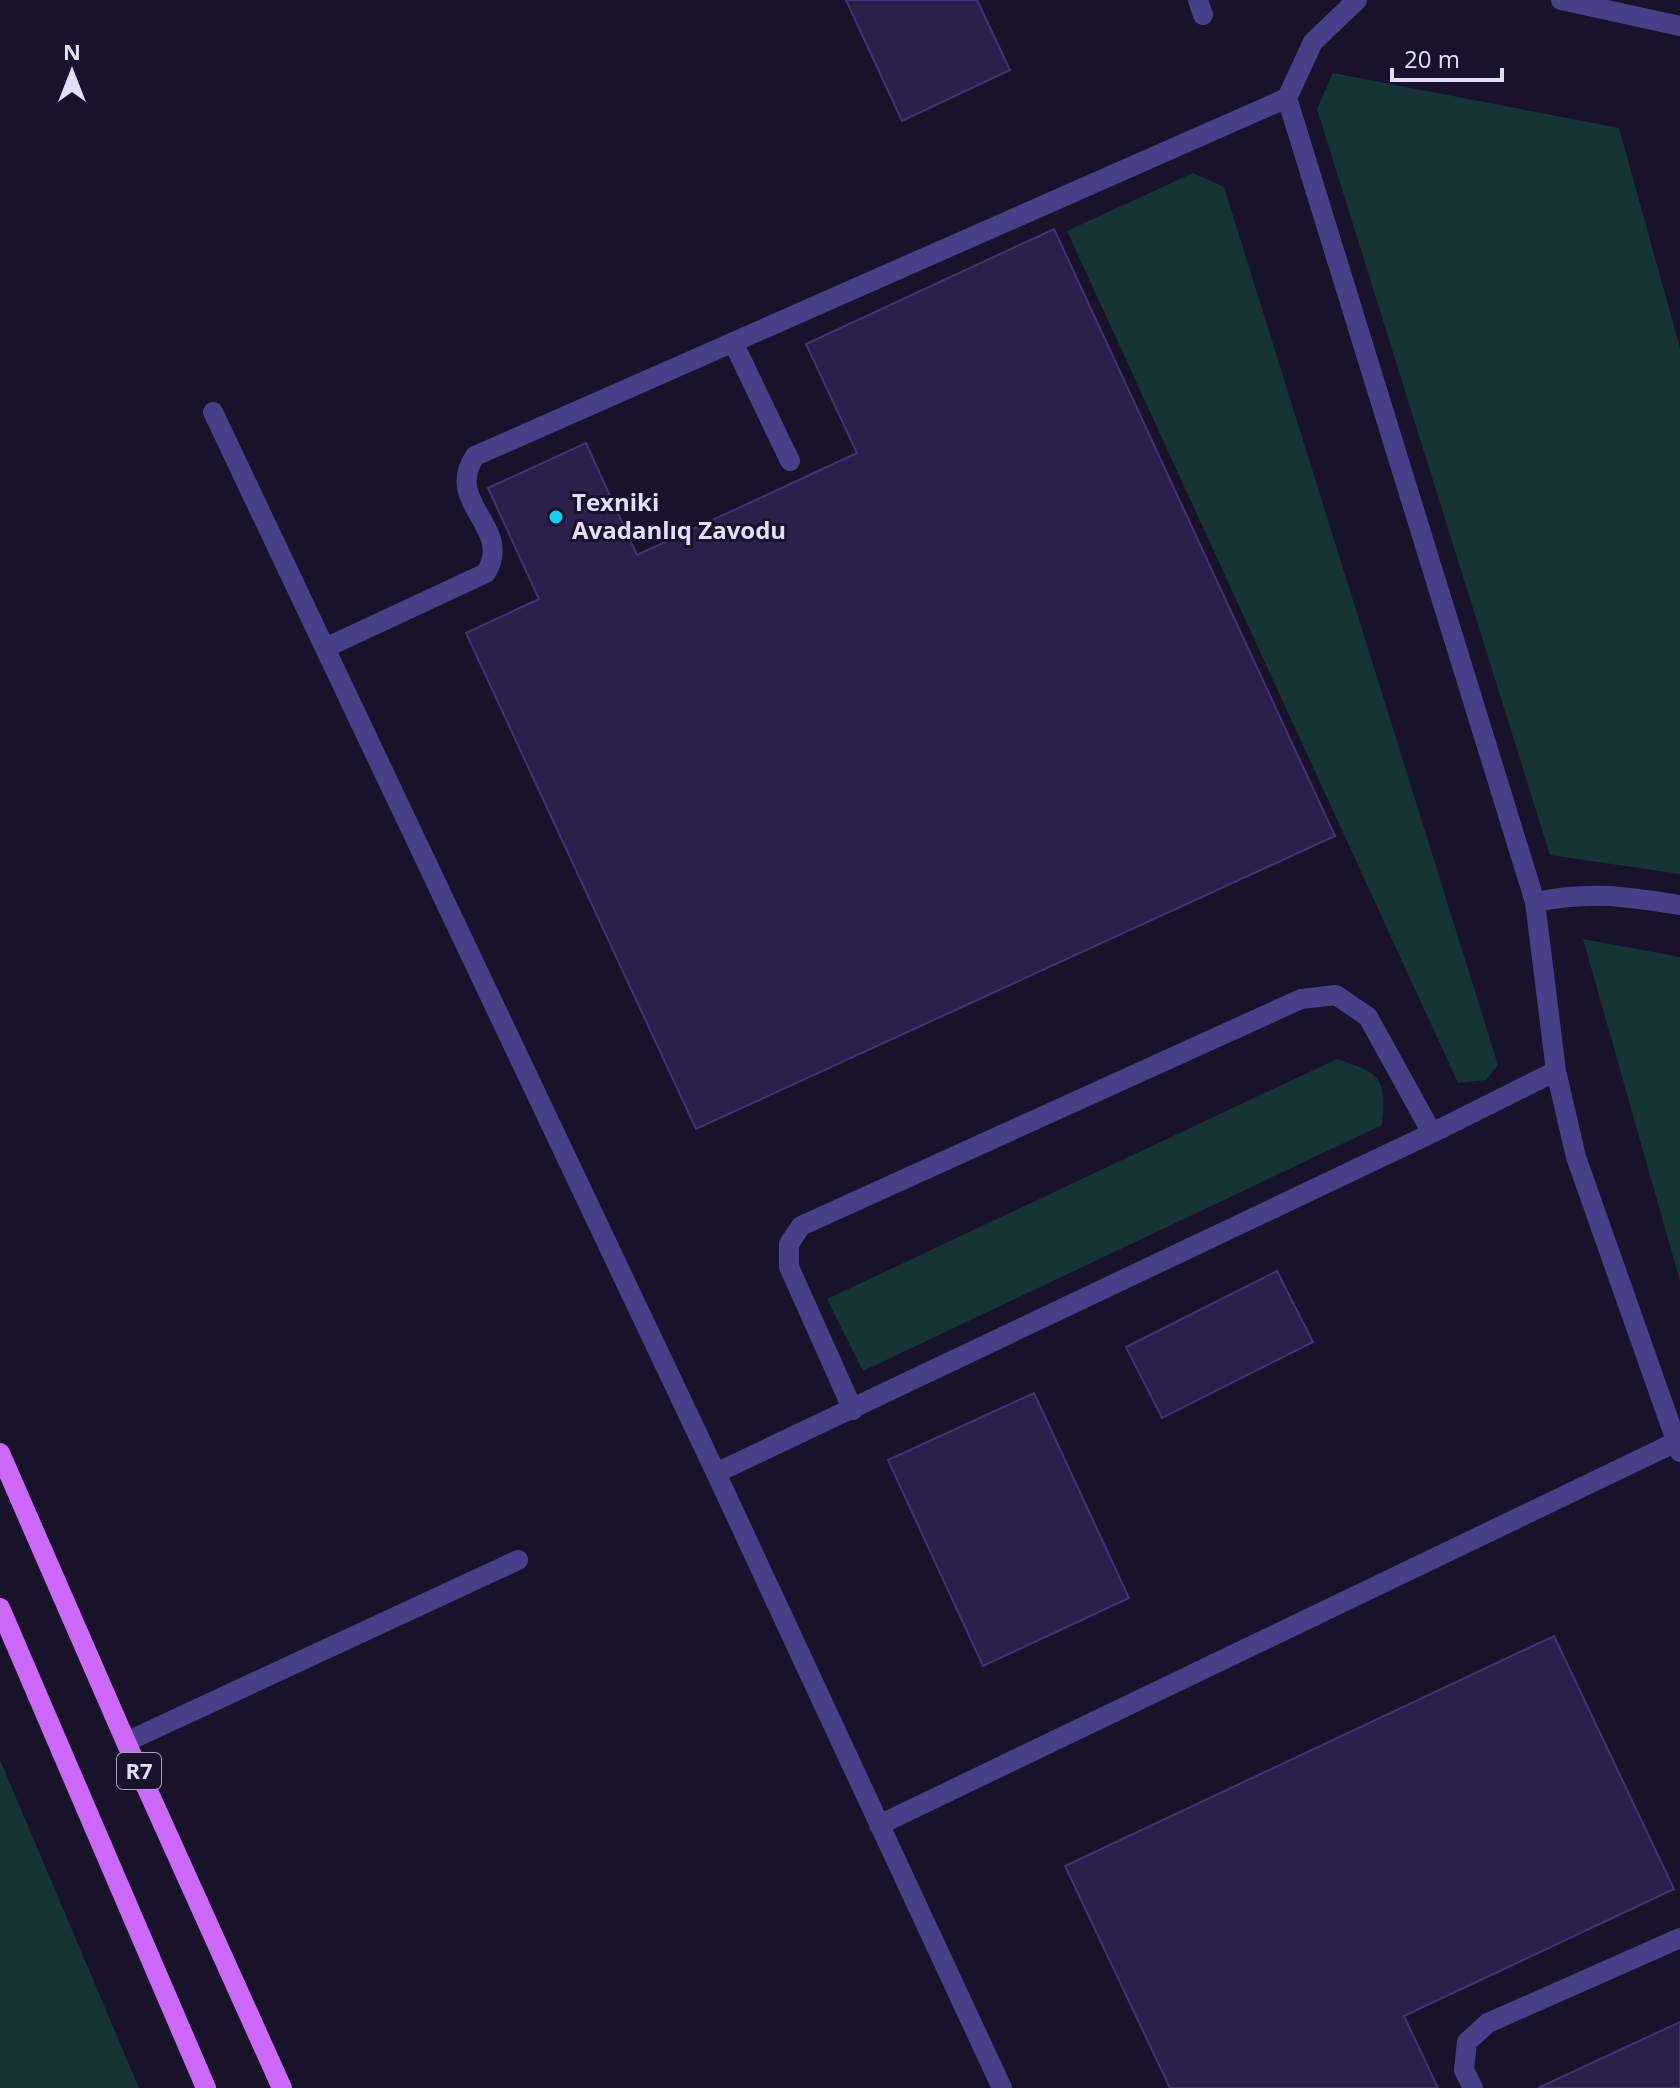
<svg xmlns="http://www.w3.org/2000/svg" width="1680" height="2088" font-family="'Open Sans',sans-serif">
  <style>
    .green { fill: #163435 }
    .building { fill: #2b1f4b; stroke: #443276; stroke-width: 2 }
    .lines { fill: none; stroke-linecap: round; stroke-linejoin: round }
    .service { stroke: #474088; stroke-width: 20 }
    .primary { stroke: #cc69f9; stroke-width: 20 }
    .poi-dot { fill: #12d1f5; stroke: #18122b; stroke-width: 3 }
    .labels { text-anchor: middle; stroke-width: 6; stroke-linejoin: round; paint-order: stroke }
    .shield { fill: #18122b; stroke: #a6a1bf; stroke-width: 2 }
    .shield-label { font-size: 22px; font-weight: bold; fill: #e3defe }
    .poi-label { font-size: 24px; font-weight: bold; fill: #e3defe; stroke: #18122b; text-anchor: start }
  </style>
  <rect width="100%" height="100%" fill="#18122b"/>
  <path class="green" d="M 1333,73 L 1619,128 L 1680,348 L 1680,874 L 1550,855 L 1317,109 Z
    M 1193,173 L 1224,187 L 1498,1065 L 1486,1080 L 1458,1083 L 1067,231 Z
    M 1583,939 L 1680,957 L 1680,1281 Z
    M 1337,1059 C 1380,1073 1387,1077 1382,1125 L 863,1371 L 827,1299 Z
    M 0,1760 L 139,2088 L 0,2088 Z"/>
  <path class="building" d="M 846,0 L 977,0 L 1010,70 L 902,121 Z
    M 1054,229 L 1335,836 L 696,1129 L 466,633 L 539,599 L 488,488 L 586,443 L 637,555 L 857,453 L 806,344 Z
    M 1277,1271 L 1313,1342 L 1162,1418 L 1126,1347 Z
    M 1034,1393 L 1129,1598 L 983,1666 L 888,1460 Z
    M 1554,1636 L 1674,1889 L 1404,2016 L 1438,2088 L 1170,2088 L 1065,1866 Z
    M 1680,2022 L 1680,2088 L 1538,2088 Z"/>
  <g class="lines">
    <path class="service" d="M 1198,0 L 1203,15
      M 1357,0 L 1313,42 L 1287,98 L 1535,902 L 1556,1071 L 1576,1157 L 1680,1452
      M 1561,0 L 1680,26
      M 733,342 L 790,461
      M 213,412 L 716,1473 L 1002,2088
      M 325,648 L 486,573 C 514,526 443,504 475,456 L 1287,98
      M 1535,902 C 1592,891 1623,896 1680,905
      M 853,1410 L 789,1267 L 789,1244 L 801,1226 L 1301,999 L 1336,995 L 1368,1017 L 1432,1133
      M 716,1473 L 1432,1133 L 1556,1071
      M 126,1742 L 518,1560
      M 879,1825 L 1676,1442
      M 1473,2088 L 1464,2070 L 1467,2042 L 1488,2023 L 1680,1938"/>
    <path class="primary" d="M 0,1453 L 126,1742 L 282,2088
      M 0,1608 L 206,2088"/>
  </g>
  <circle class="poi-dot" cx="556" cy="517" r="8"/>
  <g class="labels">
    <rect class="shield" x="117" y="1753" width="44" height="36" rx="6"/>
    <g class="shield-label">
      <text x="139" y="1779">R7</text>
    </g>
    <g class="poi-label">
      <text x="572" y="511">Texniki<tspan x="572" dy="28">Avadanlıq Zavodu</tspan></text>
    </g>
  </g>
  <g transform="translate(72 72)" stroke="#18122b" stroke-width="6" paint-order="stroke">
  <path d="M0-6L14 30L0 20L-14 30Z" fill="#e3defe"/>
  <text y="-12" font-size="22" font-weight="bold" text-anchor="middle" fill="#e3defe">N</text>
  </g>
  <path d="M1392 68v12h110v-12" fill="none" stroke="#e3defe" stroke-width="4"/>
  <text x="1404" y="68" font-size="24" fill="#e3defe" stroke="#18122b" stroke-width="6" paint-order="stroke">20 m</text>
</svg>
